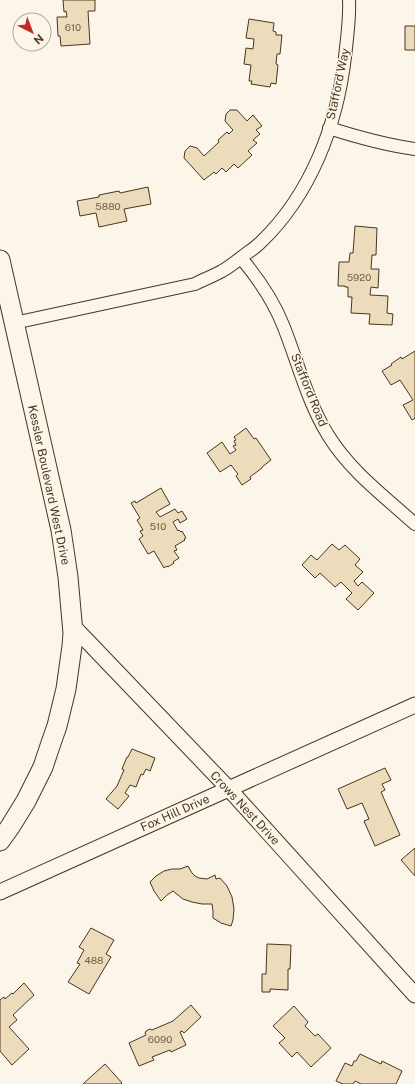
<svg xmlns="http://www.w3.org/2000/svg" width="415" height="1084" font-family="'Public Sans',sans-serif">
  <style>
    .building { fill: #ecdcbc; stroke: #4a3520 }
    .lines { fill: none; stroke-linecap: round; stroke-linejoin: round }
    .minor-casing { stroke: #4a3520; stroke-width: 14 }
    .tertiary-casing { stroke: #4a3520; stroke-width: 17 }
    .primary-casing { stroke: #4a3520; stroke-width: 21 }
    .minor { stroke: #fbf6e9; stroke-width: 12 }
    .tertiary { stroke: #fbf6e9; stroke-width: 15 }
    .primary { stroke: #fbf6e9; stroke-width: 19 }
    .labels { text-anchor: middle; stroke-width: 3; stroke-linejoin: round; paint-order: stroke }
    .number-label { font-size: 10px; fill: #725f47 }
    .street-label { font-size: 12px; fill: #4a3520; stroke: #fbf6e9 }
  </style>
  <rect width="100%" height="100%" fill="#fbf6e9"/>
  <path class="building" d="M 63,0 L 95,0 L 95,11 L 88,11 L 90,44 L 61,46 L 60,36 L 58,36 L 57,17 L 67,17 L 66,11 L 64,12 Z
    M 249,19 L 274,23 L 273,31 L 276,32 L 276,35 L 282,35 L 280,54 L 277,54 L 276,64 L 278,65 L 276,84 L 271,83 L 270,87 L 251,84 L 252,81 L 249,81 L 251,65 L 244,64 L 246,48 L 253,49 L 254,39 L 246,38 Z
    M 405,26 L 415,26 L 415,50 L 405,50 Z
    M 230,110 L 237,110 L 247,121 L 253,115 L 262,126 L 256,130 L 260,134 L 253,140 L 257,143 L 248,151 L 252,155 L 238,168 L 234,164 L 226,172 L 222,168 L 216,174 L 214,172 L 204,180 L 184,158 L 185,151 L 190,146 L 197,148 L 204,156 L 219,142 L 218,140 L 227,132 L 229,134 L 233,130 L 225,121 L 226,114 Z
    M 148,187 L 151,204 L 124,209 L 127,221 L 99,227 L 96,213 L 80,216 L 77,201 L 99,197 L 99,195 L 119,191 L 120,193 Z
    M 355,226 L 377,228 L 376,255 L 372,255 L 371,269 L 379,269 L 378,288 L 371,287 L 370,295 L 388,296 L 387,313 L 393,314 L 392,325 L 369,324 L 370,314 L 351,313 L 352,297 L 348,297 L 348,287 L 345,287 L 345,286 L 338,286 L 339,262 L 349,262 L 350,253 L 353,253 Z
    M 415,351 L 415,418 L 412,420 L 403,405 L 413,400 L 400,380 L 391,385 L 382,371 L 392,365 L 391,364 L 401,357 L 402,359 Z
    M 246,428 L 254,439 L 256,438 L 271,460 L 262,467 L 262,468 L 250,477 L 251,479 L 242,485 L 236,476 L 238,474 L 231,465 L 220,472 L 207,453 L 222,442 L 230,454 L 236,450 L 233,446 L 236,445 L 234,441 L 236,440 L 234,437 Z
    M 161,488 L 170,504 L 156,512 L 160,517 L 175,509 L 178,513 L 182,511 L 187,519 L 180,523 L 178,519 L 173,522 L 178,531 L 179,530 L 181,532 L 182,531 L 186,538 L 184,539 L 185,540 L 175,546 L 177,550 L 174,551 L 179,558 L 173,562 L 174,563 L 168,567 L 167,566 L 164,568 L 154,551 L 148,554 L 139,539 L 143,536 L 140,531 L 143,530 L 137,520 L 140,518 L 131,503 L 135,501 L 136,503 Z
    M 332,544 L 339,550 L 345,545 L 360,559 L 355,565 L 363,572 L 354,581 L 358,586 L 362,582 L 374,593 L 358,610 L 346,599 L 352,593 L 341,582 L 335,587 L 320,573 L 315,578 L 302,565 L 311,555 L 317,560 Z
    M 132,749 L 155,758 L 150,771 L 146,769 L 143,775 L 141,774 L 136,787 L 130,785 L 125,793 L 129,796 L 118,809 L 106,799 L 117,786 L 124,770 L 122,769 L 127,757 L 128,757 Z
    M 385,768 L 391,780 L 382,784 L 385,790 L 381,792 L 400,835 L 375,846 L 364,821 L 369,819 L 362,803 L 347,809 L 338,789 Z
    M 415,848 L 415,876 L 401,860 Z
    M 188,866 L 192,873 L 195,876 L 199,878 L 207,879 L 215,875 L 216,879 L 220,878 L 227,886 L 232,897 L 234,909 L 233,920 L 231,926 L 221,923 L 213,918 L 213,911 L 212,904 L 202,904 L 192,902 L 183,899 L 173,891 L 167,895 L 161,901 L 154,891 L 150,882 L 156,876 L 164,871 L 172,869 L 180,869 Z
    M 91,928 L 114,940 L 106,954 L 111,957 L 89,994 L 68,982 L 80,964 L 77,963 L 84,950 L 79,947 Z
    M 267,944 L 291,945 L 290,969 L 288,969 L 288,990 L 270,989 L 270,992 L 262,992 L 262,974 L 266,974 Z
    M 24,983 L 34,995 L 13,1015 L 17,1020 L 9,1027 L 29,1049 L 12,1065 L 0,1051 L 0,1000 L 4,997 L 5,999 L 12,993 L 13,994 Z
    M 191,1005 L 201,1017 L 184,1033 L 182,1031 L 180,1032 L 186,1045 L 171,1052 L 170,1050 L 152,1057 L 154,1060 L 139,1066 L 129,1043 L 146,1035 L 145,1033 L 146,1031 L 150,1029 L 152,1030 L 173,1021 Z
    M 294,1006 L 308,1022 L 305,1026 L 315,1036 L 318,1034 L 331,1048 L 311,1067 L 297,1052 L 292,1057 L 279,1043 L 285,1038 L 273,1026 Z
    M 360,1054 L 381,1064 L 382,1061 L 402,1071 L 396,1084 L 361,1084 L 355,1081 L 353,1084 L 343,1084 L 336,1081 L 345,1063 L 352,1066 L 354,1061 L 356,1061 Z
    M 105,1064 L 122,1083 L 121,1084 L 83,1084 Z"/>
  <g class="lines">
    <defs>
      <path id="minor" d="M 329,128 C 357,137 386,145 415,149
        M 241,258 C 257,277 274,302 283,325 C 298,362 307,401 328,435 C 350,471 384,496 415,524
        M 14,323 L 195,284 C 204,279 214,276 222,271 C 231,266 239,259 247,253 C 252,250 257,246 261,242 C 311,194 337,125 345,57 C 347,38 350,19 349,0"/>
      <path id="tertiary" d="M 71,624 L 229,789 L 415,995
        M 0,892 L 415,705"/>
      <path id="primary" d="M 0,260 L 61,530 L 68,577 L 73,633 L 72,646 L 66,689 L 57,726 L 51,743 L 43,767 L 26,801 L 10,827 L 0,841"/>
    </defs>
    <use href="#minor" class="minor-casing"/>
    <use href="#tertiary" class="tertiary-casing"/>
    <use href="#primary" class="primary-casing"/>
    <use href="#minor" class="minor"/>
    <use href="#tertiary" class="tertiary"/>
    <use href="#primary" class="primary"/>
  </g>
  <g class="labels">
    <g class="number-label">
      <text x="73" y="31">610</text>
      <text x="108" y="210">5880</text>
      <text x="359" y="281">5920</text>
      <text x="158" y="530">510</text>
      <text x="94" y="964">488</text>
      <text x="160" y="1043">6090</text>
    </g>
    <g class="street-label">
      <text transform="translate(338 84) rotate(-78)" y="4">Stafford Way</text>
      <text transform="translate(309 390) rotate(68)" y="4">Stafford Road</text>
      <text transform="translate(49 485) rotate(78)" y="4">Kessler Boulevard West Drive</text>
      <text transform="translate(245 808) rotate(47)" y="4">Crows Nest Drive</text>
      <text transform="translate(175 813) rotate(-24)" y="4">Fox Hill Drive</text>
    </g>
  </g>
  <g transform="translate(32 32) rotate(138)"><circle r="19" fill="#fbf6e9" stroke="#b4a999"/>
  <path d="M0-3L7 15L0 10L-7 15Z" fill="#c62828"/>
  <text y="-6" font-size="11" font-weight="bold" text-anchor="middle" fill="#4a3520">N</text>
  </g>
</svg>
